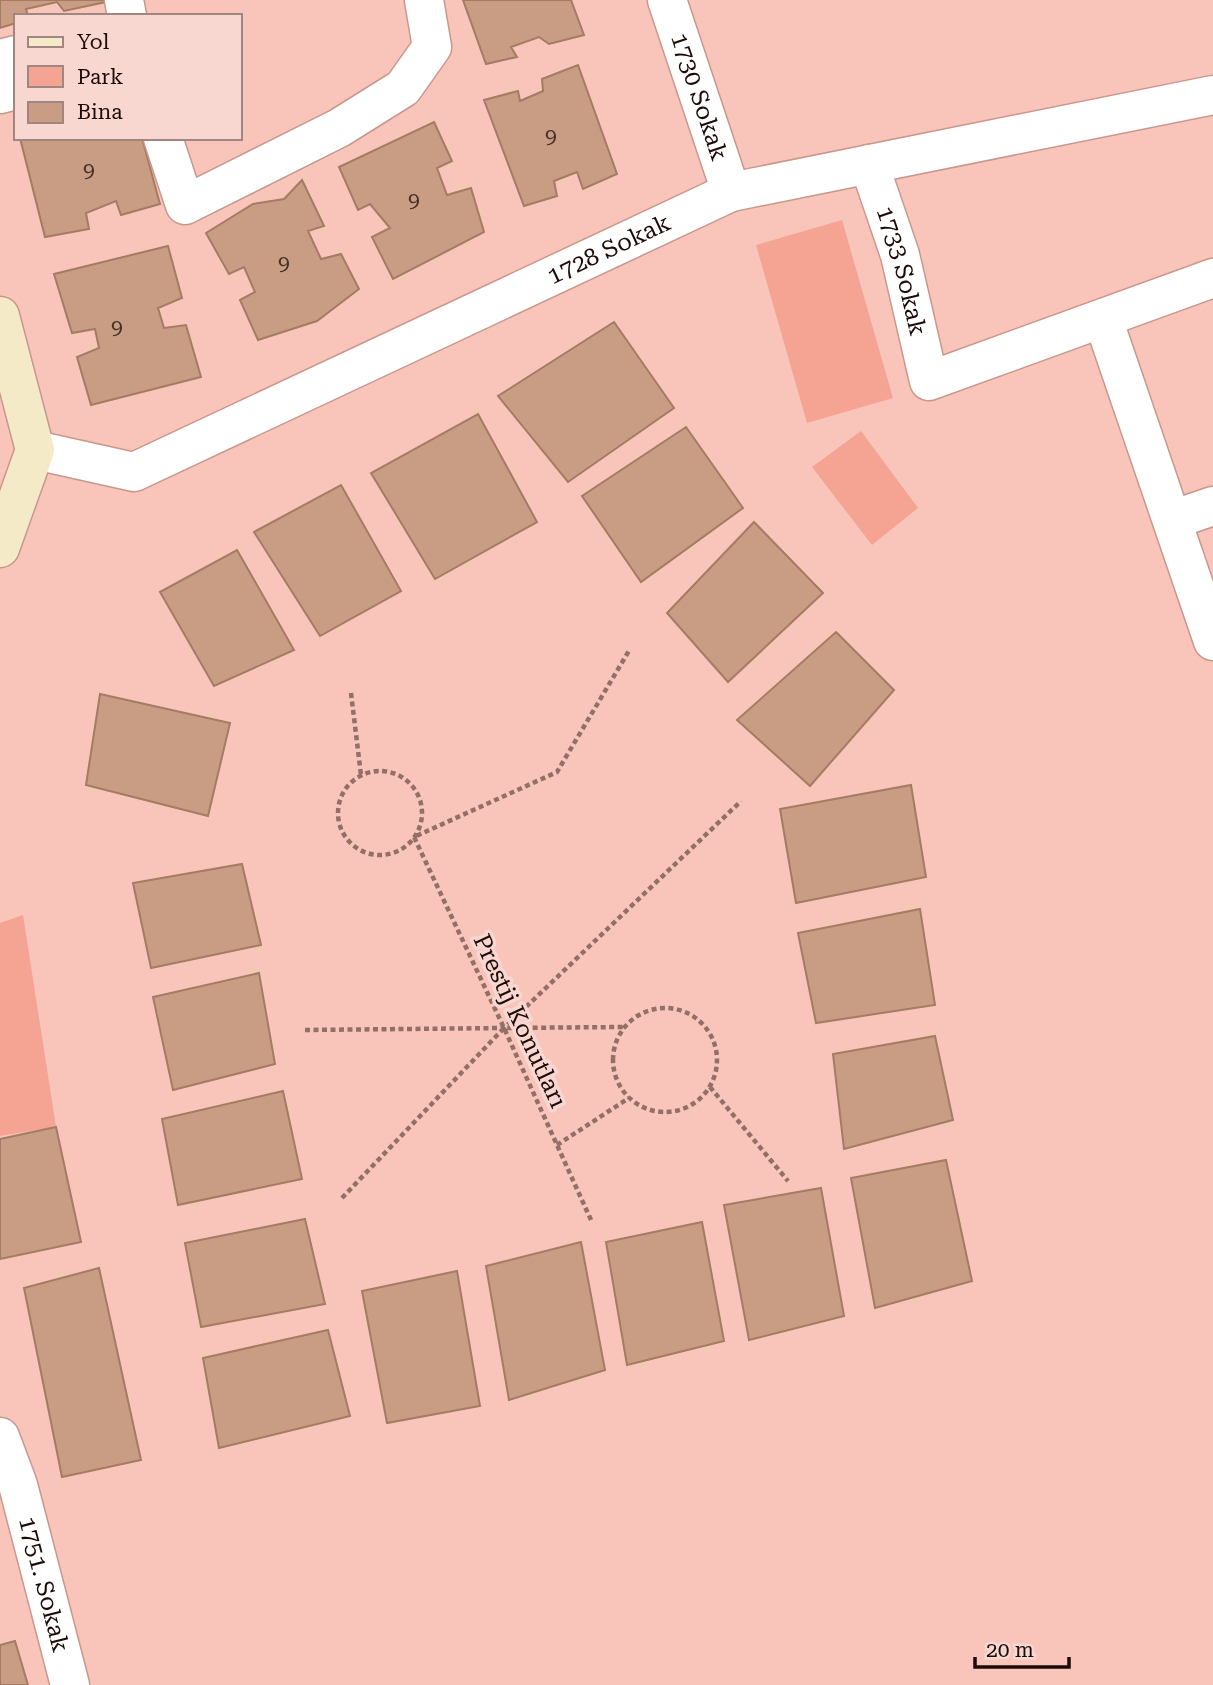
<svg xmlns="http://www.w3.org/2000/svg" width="1213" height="1685" font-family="'Roboto Serif',serif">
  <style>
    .green { fill: #f5a393 }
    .building { fill: #c89d84; stroke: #a47b63; stroke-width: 2 }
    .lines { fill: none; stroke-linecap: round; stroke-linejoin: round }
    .street-casing { stroke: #c9978c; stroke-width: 41 }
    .secondary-casing { stroke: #c9978c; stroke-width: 41 }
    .path { stroke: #926f67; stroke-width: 4.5; stroke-dasharray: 5 3.5; stroke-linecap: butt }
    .street { stroke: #fff; stroke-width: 38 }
    .secondary { stroke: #f5eac8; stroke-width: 38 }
    .labels { text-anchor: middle; stroke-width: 7; stroke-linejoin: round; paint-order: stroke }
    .number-label { font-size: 21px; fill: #473027 }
    .street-label { font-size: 24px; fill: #1c0b08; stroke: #f8d7d1 }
  </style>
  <rect width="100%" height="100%" fill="#f9c5ba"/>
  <path class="green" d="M 842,220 L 893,398 L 807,423 L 756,245 Z
    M 861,431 L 918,508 L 872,545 L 812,467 Z
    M 23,915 L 56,1127 L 0,1136 L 0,923 Z"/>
  <path class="building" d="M 0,0 L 105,0 L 106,2 L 64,11 L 57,2 L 26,9 L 28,16 L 16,16 L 16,23 L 0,28 Z
    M 463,0 L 571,0 L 584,35 L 549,44 L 539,37 L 511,47 L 517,57 L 486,64 Z
    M 578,65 L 617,174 L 583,189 L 577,172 L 554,181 L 557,196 L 524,206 L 484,100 L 518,91 L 520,101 L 543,91 L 542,79 Z
    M 434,122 L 452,161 L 437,168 L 447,195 L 471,188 L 484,232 L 393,279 L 372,237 L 390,228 L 370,204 L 358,210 L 339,167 Z
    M 20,138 L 142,138 L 160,204 L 121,215 L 116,201 L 86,213 L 89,229 L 45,237 Z
    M 302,180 L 324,226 L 308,231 L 321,259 L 341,254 L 359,289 L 317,321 L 258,340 L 240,300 L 255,292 L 244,267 L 229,274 L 206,233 L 253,204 L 284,199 Z
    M 168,246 L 182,298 L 158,308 L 164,328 L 186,325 L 201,377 L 91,405 L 77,357 L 99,348 L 95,329 L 72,333 L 54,274 Z
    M 614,322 L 674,408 L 568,482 L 498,396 Z
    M 478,414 L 537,522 L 435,579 L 371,473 Z
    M 686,427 L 743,508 L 641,582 L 582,496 Z
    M 341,485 L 401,591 L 320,636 L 254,532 Z
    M 754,522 L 823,593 L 728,682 L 667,613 Z
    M 237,550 L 294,650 L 214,686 L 160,592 Z
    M 836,632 L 894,690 L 810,786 L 737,720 Z
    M 100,694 L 230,723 L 208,816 L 86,785 Z
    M 911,785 L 926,877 L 796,903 L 780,809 Z
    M 242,864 L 261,945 L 151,968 L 133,883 Z
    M 920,909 L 935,1005 L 816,1023 L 798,933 Z
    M 259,973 L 275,1064 L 173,1090 L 153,997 Z
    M 935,1036 L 953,1120 L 844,1149 L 833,1054 Z
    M 283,1091 L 302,1179 L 178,1205 L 162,1119 Z
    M 56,1127 L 81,1242 L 0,1259 L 0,1139 Z
    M 946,1160 L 972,1281 L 875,1308 L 851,1178 Z
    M 821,1188 L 844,1316 L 749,1340 L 724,1205 Z
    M 305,1219 L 325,1304 L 201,1327 L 185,1243 Z
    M 702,1222 L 724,1341 L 627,1365 L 606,1242 Z
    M 581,1242 L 605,1370 L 509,1400 L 486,1266 Z
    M 99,1268 L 141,1460 L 62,1477 L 24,1288 Z
    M 457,1271 L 480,1406 L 387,1423 L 362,1291 Z
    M 328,1330 L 350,1416 L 219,1448 L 203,1358 Z
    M 15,1641 L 28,1685 L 0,1685 L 0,1645 Z"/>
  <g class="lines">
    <defs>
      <g id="street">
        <path d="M 124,0 L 127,16"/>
        <path id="s1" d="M 667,0 L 731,192"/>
        <path d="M 0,59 L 16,55"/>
        <path d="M 0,94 L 16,90"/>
        <path d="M 163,138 L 185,205 L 339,128 L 403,88 L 432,47 L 424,0"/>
        <path id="s2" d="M 869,164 L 900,255 L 929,381 L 1213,278"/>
        <path d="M 1103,319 L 1213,641"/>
        <path id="s3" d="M 35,450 L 134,472 L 731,192 L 1213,95"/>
        <path d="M 1172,520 L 1213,506"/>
        <path id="s4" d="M 0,1437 L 18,1485 L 70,1685"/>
      </g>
      <path id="secondary" d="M 0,316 L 35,450 L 0,548"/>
    </defs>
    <use href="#street" class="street-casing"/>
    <use href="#secondary" class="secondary-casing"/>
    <path class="path" d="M 351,693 L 361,775
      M338 813a42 42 0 1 1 84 0a42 42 0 1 1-84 0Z
      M613 1060a52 52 0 1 1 104 0a52 52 0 1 1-104 0Z
      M 305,1030 L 504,1028 L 741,801
      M 710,1087 L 788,1181
      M 557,1145 L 629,1098
      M 342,1198 L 504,1028 L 624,1027
      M 591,1220 L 504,1028 L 414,837 L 557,772 L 630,649"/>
    <use href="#street" class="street"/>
    <use href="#secondary" class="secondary"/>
  </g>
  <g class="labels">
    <g class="number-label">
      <text x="551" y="143">9</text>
      <text x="89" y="177">9</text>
      <text x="414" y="207">9</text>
      <text x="284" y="270">9</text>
      <text x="117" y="334">9</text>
    </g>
    <g class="street-label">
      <text dy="8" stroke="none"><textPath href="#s1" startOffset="102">1730 Sokak</textPath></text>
      <text dy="8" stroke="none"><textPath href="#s3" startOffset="626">1728 Sokak</textPath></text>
      <text dy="8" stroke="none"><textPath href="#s2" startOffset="112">1733 Sokak</textPath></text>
      <text transform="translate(520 1021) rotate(65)" y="8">Prestij Konutları</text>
      <text dy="8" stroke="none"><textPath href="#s4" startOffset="154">1751. Sokak</textPath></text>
    </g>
  </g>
  <rect x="14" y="14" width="228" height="126" fill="#f8d7d1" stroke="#a08581" stroke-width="2"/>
  <rect x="28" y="37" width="35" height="10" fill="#f5eac8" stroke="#a08581" stroke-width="2"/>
  <text x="77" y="49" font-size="21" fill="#1c0b08">Yol</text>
  <rect x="28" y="66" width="35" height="21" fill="#f5a393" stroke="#a08581" stroke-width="2"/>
  <text x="77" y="84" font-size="21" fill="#1c0b08">Park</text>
  <rect x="28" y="102" width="35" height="21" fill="#c89d84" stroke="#a08581" stroke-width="2"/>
  <text x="77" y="119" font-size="21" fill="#1c0b08">Bina</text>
  <path d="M975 1657v10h94v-10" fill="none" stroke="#1c0b08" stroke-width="3.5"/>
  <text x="986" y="1657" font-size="21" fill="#1c0b08" stroke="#f8d7d1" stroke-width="5" paint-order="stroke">20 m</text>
</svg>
